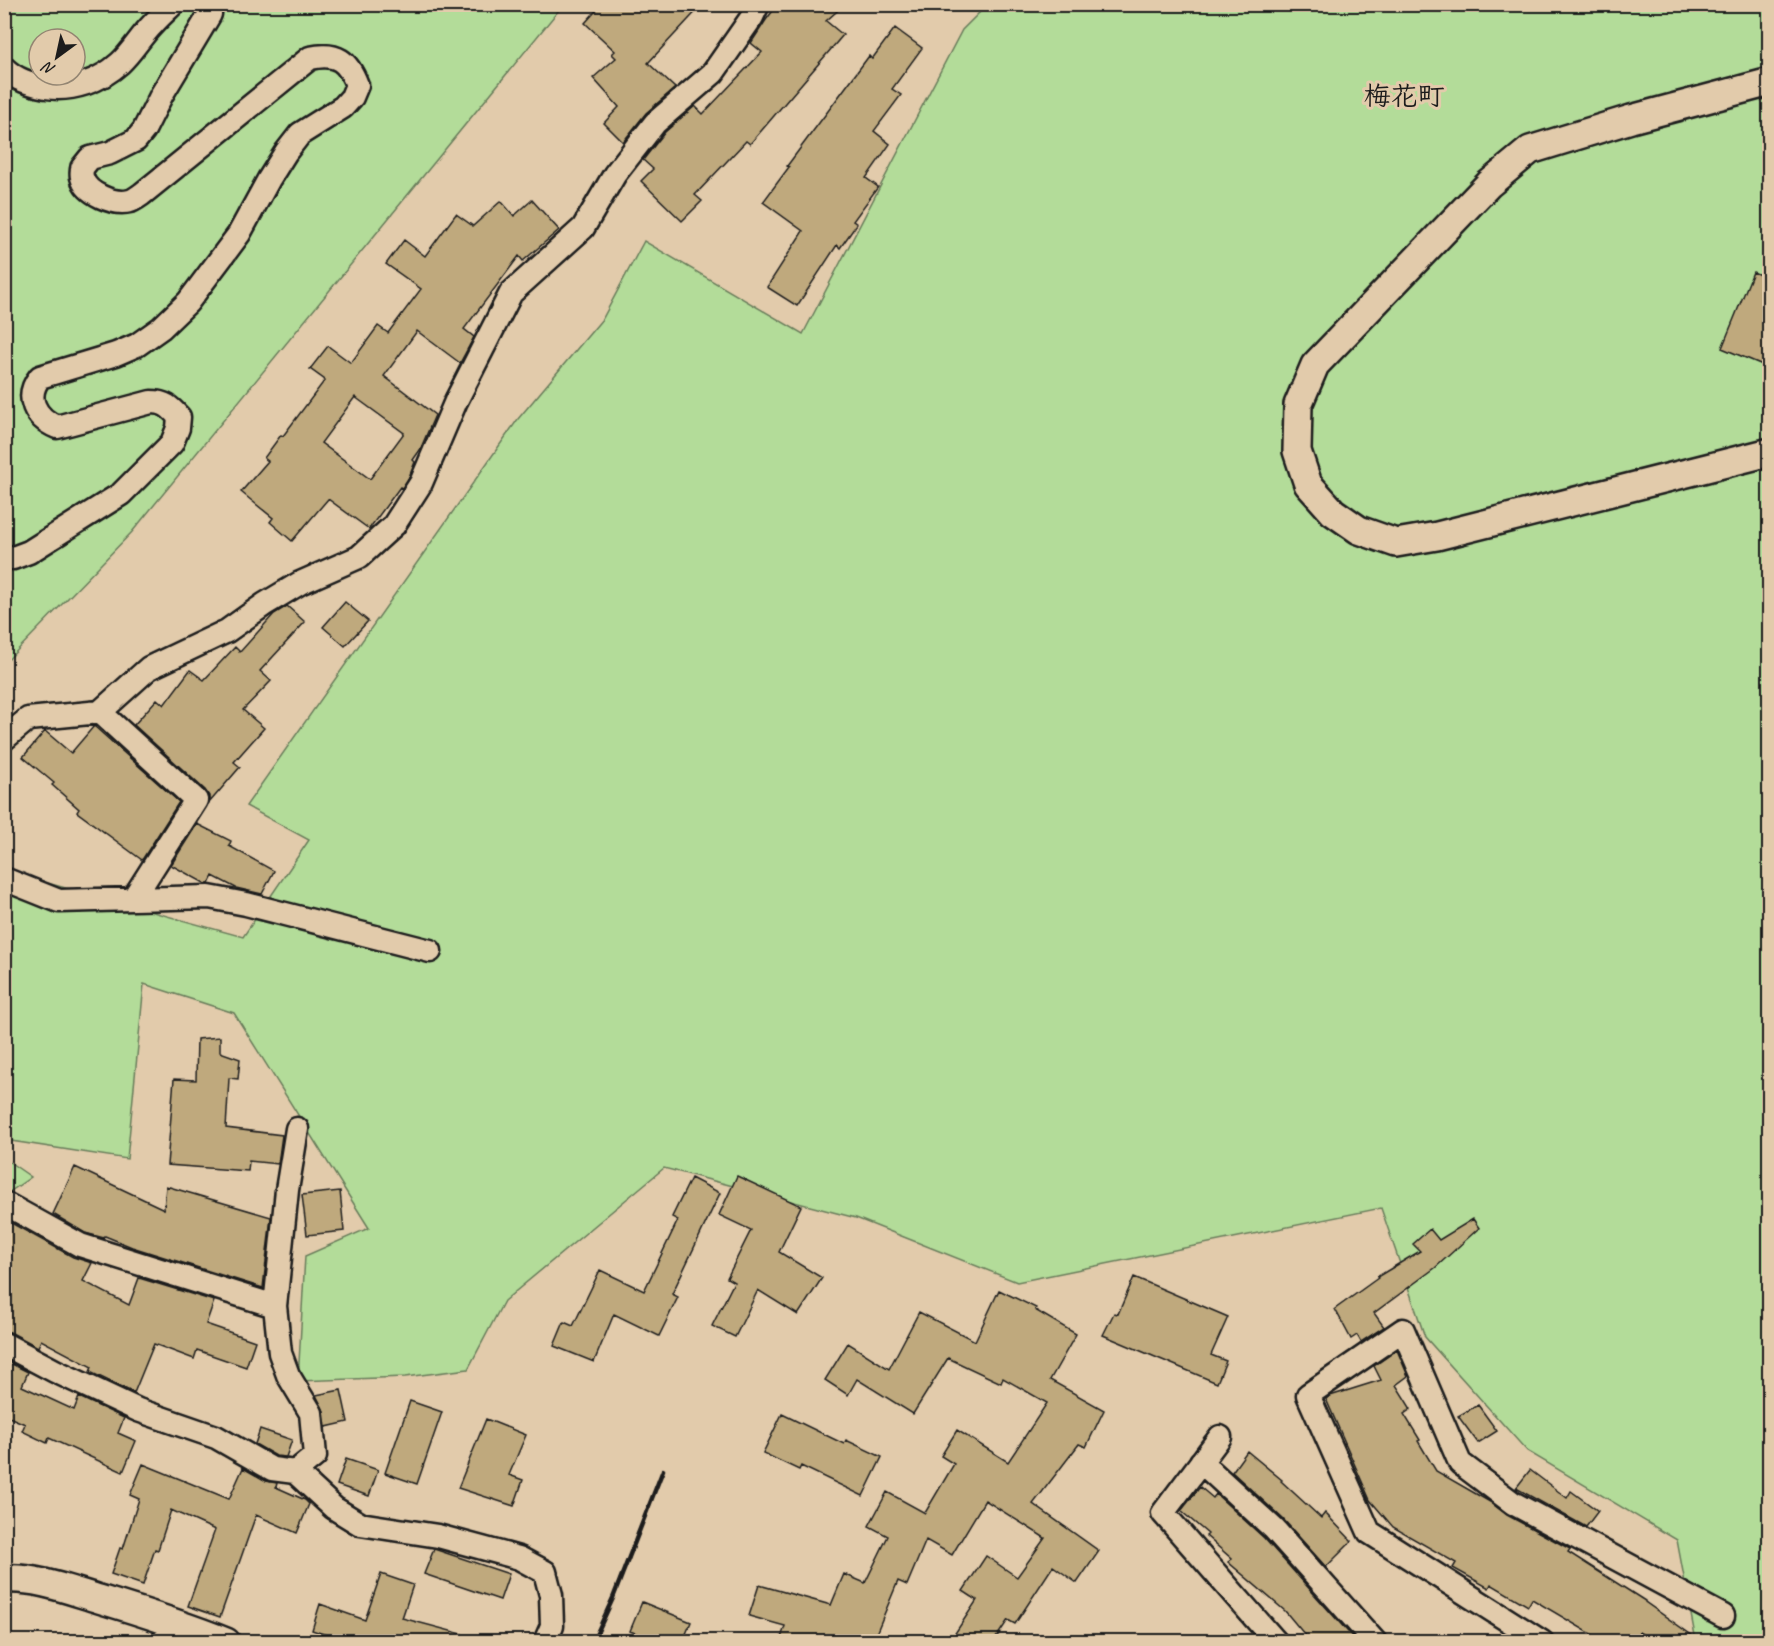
<svg xmlns="http://www.w3.org/2000/svg" width="1774" height="1646" font-family="Caveat,'Klee One',sans-serif">
  <style>
    .green { fill: #b3dc99; stroke: #687c5a; stroke-width: 1.5; fill-rule: evenodd }
    .building { fill: #bfa97d; stroke: #1c1c1c; stroke-width: 1.5; fill-rule: evenodd }
    .lines { fill: none; stroke-linecap: round; stroke-linejoin: round }
    .minor-casing { stroke: #1c1c1c; stroke-width: 27 }
    .tertiary-casing { stroke: #1c1c1c; stroke-width: 32 }
    .minor { stroke: #e2cbab; stroke-width: 22 }
    .tertiary { stroke: #e2cbab; stroke-width: 27 }
    .rail { stroke: #1c1c1c; stroke-width: 4.5 }
    .labels { text-anchor: middle; stroke-width: 6; stroke-linejoin: round; paint-order: stroke }
    .quarter-label { font-size: 27px; font-weight: bold; fill: #1c1c1c; stroke: #e2cbab }
  </style>
  <rect width="100%" height="100%" fill="#e2cbab"/>
  <filter id="ink" filterUnits="userSpaceOnUse"><feTurbulence type="fractalNoise" baseFrequency=".0167" numOctaves="2"/><feDisplacementMap in="SourceGraphic" scale="12" xChannelSelector="R" yChannelSelector="G"/><feConvolveMatrix kernelMatrix="1 2 1 2 8 2 1 2 1" color-interpolation-filters="sRGB"/></filter>
  <g filter="url(#ink)">
    <path class="green" d="M 5,5 L 563,5 L 132,532 L 5,663 ZM 39,39 L 75,39 L 75,75 L 39,75 Z
      M 987,5 L 1769,5 L 1769,1641 L 1696,1641 L 1677,1540 L 1527,1451 L 1425,1337 L 1381,1208 L 1017,1282 L 856,1218 L 664,1168 L 504,1301 L 468,1369 L 405,1377 L 298,1381 L 305,1256 L 369,1228 L 234,1013 L 144,984 L 127,1159 L 5,1140 L 4,871 L 243,937 L 309,840 L 246,806 L 518,419 L 603,318 L 644,241 L 803,334 L 962,30 Z
      M 5,1159 L 31,1177 L 5,1195 Z"/>
    <path class="building" d="M 602,4 L 702,5 L 648,63 L 675,88 L 646,113 L 623,142 L 604,123 L 619,107 L 593,78 L 616,58 L 612,54 L 615,51 L 585,23 Z
      M 778,4 L 845,4 L 826,21 L 843,35 L 750,144 L 746,141 L 695,195 L 702,201 L 682,221 L 641,181 L 653,169 L 643,160 L 665,132 L 695,106 L 703,114 L 762,52 L 751,43 L 766,20 Z
      M 895,28 L 922,48 L 892,89 L 901,95 L 874,131 L 890,144 L 866,178 L 878,187 L 853,221 L 857,224 L 840,248 L 837,245 L 797,306 L 767,287 L 803,231 L 763,202 L 789,167 L 787,166 L 869,56 L 872,59 Z
      M 532,200 L 559,230 L 523,261 L 519,256 L 464,329 L 474,337 L 460,363 L 417,331 L 384,376 L 435,415 L 420,450 L 413,460 L 415,462 L 409,477 L 402,488 L 400,487 L 369,529 L 328,499 L 292,541 L 270,522 L 273,518 L 241,492 L 268,461 L 264,458 L 281,435 L 283,436 L 325,380 L 310,369 L 328,346 L 351,363 L 378,326 L 388,333 L 421,289 L 386,264 L 404,240 L 425,256 L 456,214 L 473,226 L 501,201 L 514,216 ZM 355,397 L 404,433 L 370,479 L 321,443 Z
      M 1753,272 L 1770,279 L 1770,368 L 1722,348 Z
      M 345,602 L 368,621 L 345,646 L 323,627 Z
      M 287,606 L 305,622 L 260,671 L 271,681 L 243,710 L 264,728 L 234,762 L 240,767 L 209,803 L 209,796 L 205,790 L 134,725 L 157,699 L 164,705 L 190,670 L 204,680 L 235,647 L 240,652 L 274,614 Z
      M 94,726 L 179,802 L 142,860 L 77,812 L 79,809 L 52,785 L 54,783 L 23,757 L 45,731 L 71,753 Z
      M 197,824 L 231,841 L 229,846 L 274,871 L 262,894 L 236,888 L 213,876 L 209,884 L 206,884 L 171,865 Z
      M 220,1037 L 220,1052 L 240,1059 L 238,1079 L 229,1078 L 226,1128 L 282,1135 L 278,1164 L 249,1161 L 248,1171 L 167,1165 L 174,1079 L 196,1080 L 197,1039 Z
      M 75,1167 L 164,1209 L 166,1186 L 271,1217 L 263,1288 L 132,1247 L 105,1236 L 104,1238 L 85,1233 L 53,1214 Z
      M 737,1176 L 801,1206 L 779,1252 L 822,1278 L 798,1315 L 758,1290 L 735,1337 L 712,1326 L 734,1282 L 727,1278 L 751,1230 L 719,1215 Z
      M 691,1178 L 720,1193 L 672,1294 L 678,1297 L 659,1336 L 614,1314 L 594,1362 L 554,1346 L 564,1322 L 573,1326 L 600,1270 L 644,1291 L 678,1220 L 672,1217 Z
      M 340,1191 L 344,1231 L 307,1235 L 302,1195 Z
      M 4,1219 L 73,1257 L 92,1263 L 83,1281 L 129,1305 L 139,1278 L 214,1301 L 206,1324 L 255,1341 L 246,1367 L 197,1350 L 194,1359 L 154,1344 L 134,1393 L 90,1372 L 92,1367 L 41,1340 L 38,1347 L 10,1332 L 4,1331 Z
      M 1473,1219 L 1479,1228 L 1435,1268 L 1374,1313 L 1384,1327 L 1361,1342 L 1357,1335 L 1351,1339 L 1335,1309 L 1378,1278 L 1377,1277 L 1420,1251 L 1413,1244 L 1430,1229 L 1439,1240 Z
      M 1134,1277 L 1228,1317 L 1211,1355 L 1226,1361 L 1217,1383 L 1103,1335 L 1114,1313 L 1118,1314 Z
      M 999,1290 L 1036,1308 L 1035,1310 L 1076,1334 L 1050,1380 L 1104,1410 L 1086,1447 L 1079,1444 L 1033,1504 L 1099,1551 L 1077,1583 L 1053,1566 L 1015,1624 L 1008,1620 L 994,1641 L 950,1641 L 977,1600 L 963,1591 L 986,1556 L 1017,1577 L 1045,1538 L 985,1500 L 952,1555 L 926,1540 L 907,1585 L 898,1581 L 873,1641 L 780,1641 L 785,1626 L 749,1616 L 759,1585 L 831,1605 L 844,1574 L 865,1583 L 888,1536 L 869,1526 L 887,1492 L 925,1513 L 954,1464 L 941,1456 L 957,1430 L 1008,1462 L 1047,1403 L 1003,1378 L 1001,1383 L 948,1358 L 913,1414 L 857,1379 L 848,1395 L 825,1380 L 848,1343 L 889,1369 L 919,1312 L 975,1341 Z
      M 1397,1350 L 1408,1376 L 1396,1385 L 1411,1409 L 1404,1414 L 1420,1440 L 1418,1441 L 1436,1471 L 1490,1502 L 1507,1515 L 1570,1549 L 1568,1552 L 1645,1601 L 1645,1602 L 1700,1641 L 1653,1641 L 1639,1632 L 1633,1641 L 1603,1641 L 1532,1599 L 1528,1606 L 1491,1584 L 1489,1588 L 1453,1568 L 1456,1563 L 1393,1527 L 1370,1500 L 1326,1399 L 1330,1396 L 1381,1380 L 1374,1366 Z
      M 4,1360 L 28,1372 L 22,1386 L 74,1410 L 79,1397 L 124,1418 L 118,1433 L 136,1441 L 123,1472 L 49,1438 L 47,1443 L 22,1431 L 25,1424 L 9,1417 L 4,1427 Z
      M 341,1390 L 348,1422 L 326,1427 L 324,1411 L 316,1395 Z
      M 410,1401 L 442,1412 L 417,1484 L 385,1473 Z
      M 1478,1405 L 1497,1431 L 1478,1443 L 1458,1416 Z
      M 782,1414 L 844,1444 L 846,1440 L 882,1457 L 863,1496 L 801,1466 L 799,1470 L 763,1453 Z
      M 486,1419 L 526,1435 L 509,1475 L 523,1480 L 514,1506 L 458,1488 Z
      M 260,1429 L 292,1440 L 286,1457 L 276,1456 L 255,1444 Z
      M 1247,1451 L 1282,1480 L 1281,1481 L 1321,1518 L 1325,1513 L 1352,1541 L 1326,1567 L 1283,1519 L 1232,1472 Z
      M 346,1459 L 378,1470 L 369,1496 L 337,1485 Z
      M 143,1464 L 229,1499 L 243,1468 L 266,1481 L 277,1483 L 276,1487 L 305,1500 L 309,1504 L 297,1533 L 256,1515 L 220,1617 L 188,1606 L 215,1530 L 171,1510 L 158,1550 L 155,1549 L 143,1585 L 111,1574 L 120,1548 L 123,1549 L 139,1499 L 130,1495 Z
      M 1530,1470 L 1567,1498 L 1571,1491 L 1598,1511 L 1586,1527 L 1516,1488 Z
      M 1200,1487 L 1213,1498 L 1216,1494 L 1264,1538 L 1356,1641 L 1310,1641 L 1285,1611 L 1228,1562 L 1232,1559 L 1206,1536 L 1208,1534 L 1181,1511 Z
      M 434,1549 L 509,1574 L 500,1600 L 424,1574 Z
      M 381,1574 L 413,1585 L 402,1618 L 462,1634 L 461,1641 L 344,1641 L 312,1630 L 320,1604 L 365,1620 Z
      M 642,1602 L 691,1622 L 683,1641 L 656,1641 L 630,1631 Z"/>
    <g class="lines">
      <defs>
        <path id="minor" d="M 4,68 C 16,80 31,84 46,87 C 73,91 100,81 120,63 C 132,52 141,36 153,24 C 159,17 166,11 173,4
          M 4,558 L 13,558 L 29,552 L 121,494 L 172,443 L 178,428 L 179,417 C 170,407 165,402 151,402 L 57,427 C 35,418 24,397 40,377 L 116,354 L 137,345 L 161,328 L 188,302 L 239,234 L 269,179 L 286,152 L 300,134 L 343,107 L 352,97 L 357,85 C 348,61 337,52 310,58 L 142,194 C 139,196 134,200 130,201 C 114,205 86,194 82,177 C 81,174 82,171 82,168 L 90,158 L 110,153 L 136,140 L 144,130 L 162,94 L 210,14 L 211,4
          M 100,712 L 196,800 L 133,899
          M 4,739 L 28,719 L 100,712 L 149,668 L 227,631 L 265,604 L 300,583 L 359,557 L 394,525 L 421,483 L 456,401 L 511,293 L 583,228 L 615,174 L 655,123 L 713,73 L 752,17 L 758,4
          M 4,879 L 59,901 L 209,897 L 246,904 L 430,951
          M 4,1203 L 80,1245 L 275,1306 L 280,1353 L 288,1375 L 311,1413 L 315,1456 L 295,1472
          M 275,1306 L 287,1190 L 297,1129
          M 4,1344 L 55,1371 L 138,1410 L 216,1437 L 272,1469 L 295,1472 L 334,1508 L 360,1524 L 438,1536 L 519,1558 L 545,1572 L 551,1595 L 552,1626 L 545,1642
          M 1220,1437 L 1163,1513 L 1276,1642
          M 1201,1462 L 1274,1529 L 1375,1642
          M 162,1642 L 186,1626
          M 1542,1642 L 1369,1532 L 1308,1395 L 1403,1330 L 1460,1463 L 1513,1503 L 1723,1616"/>
        <path id="tertiary" d="M 1770,82 L 1631,119 L 1530,150 L 1489,184 L 1315,365 L 1298,405 L 1297,451 L 1308,484 L 1333,512 L 1359,530 L 1396,543 L 1437,536 L 1770,452
          M 4,1579 C 36,1577 69,1590 99,1599 C 142,1612 184,1625 226,1642"/>
      </defs>
      <use href="#minor" class="minor-casing"/>
      <use href="#tertiary" class="tertiary-casing"/>
      <use href="#minor" class="minor"/>
      <use href="#tertiary" class="tertiary"/>
      <path class="rail" d="M 593,1642 L 613,1598 L 663,1470"/>
    </g>
  </g>
  <g class="labels">
    <g class="quarter-label">
      <text x="1404" y="105">梅花町</text>
    </g>
  </g>
  <rect width="1774" height="1646" fill="none" stroke="#e2cbab" stroke-width="24"/>
  <rect x="12" y="12" width="1750" height="1622" fill="none" stroke="#1c1c1c" stroke-width="2" filter="url(#ink)"/>
  <g transform="translate(57 57) rotate(213)"><circle r="28" fill="#e2cbab" stroke="#938572" stroke-width="1.5"/>
  <path d="M0-4.5L10 22L0 15L-10 22Z" fill="#1c1c1c"/>
  <text y="-9" font-size="16" font-weight="bold" text-anchor="middle" fill="#1c1c1c">N</text>
  </g>
</svg>
